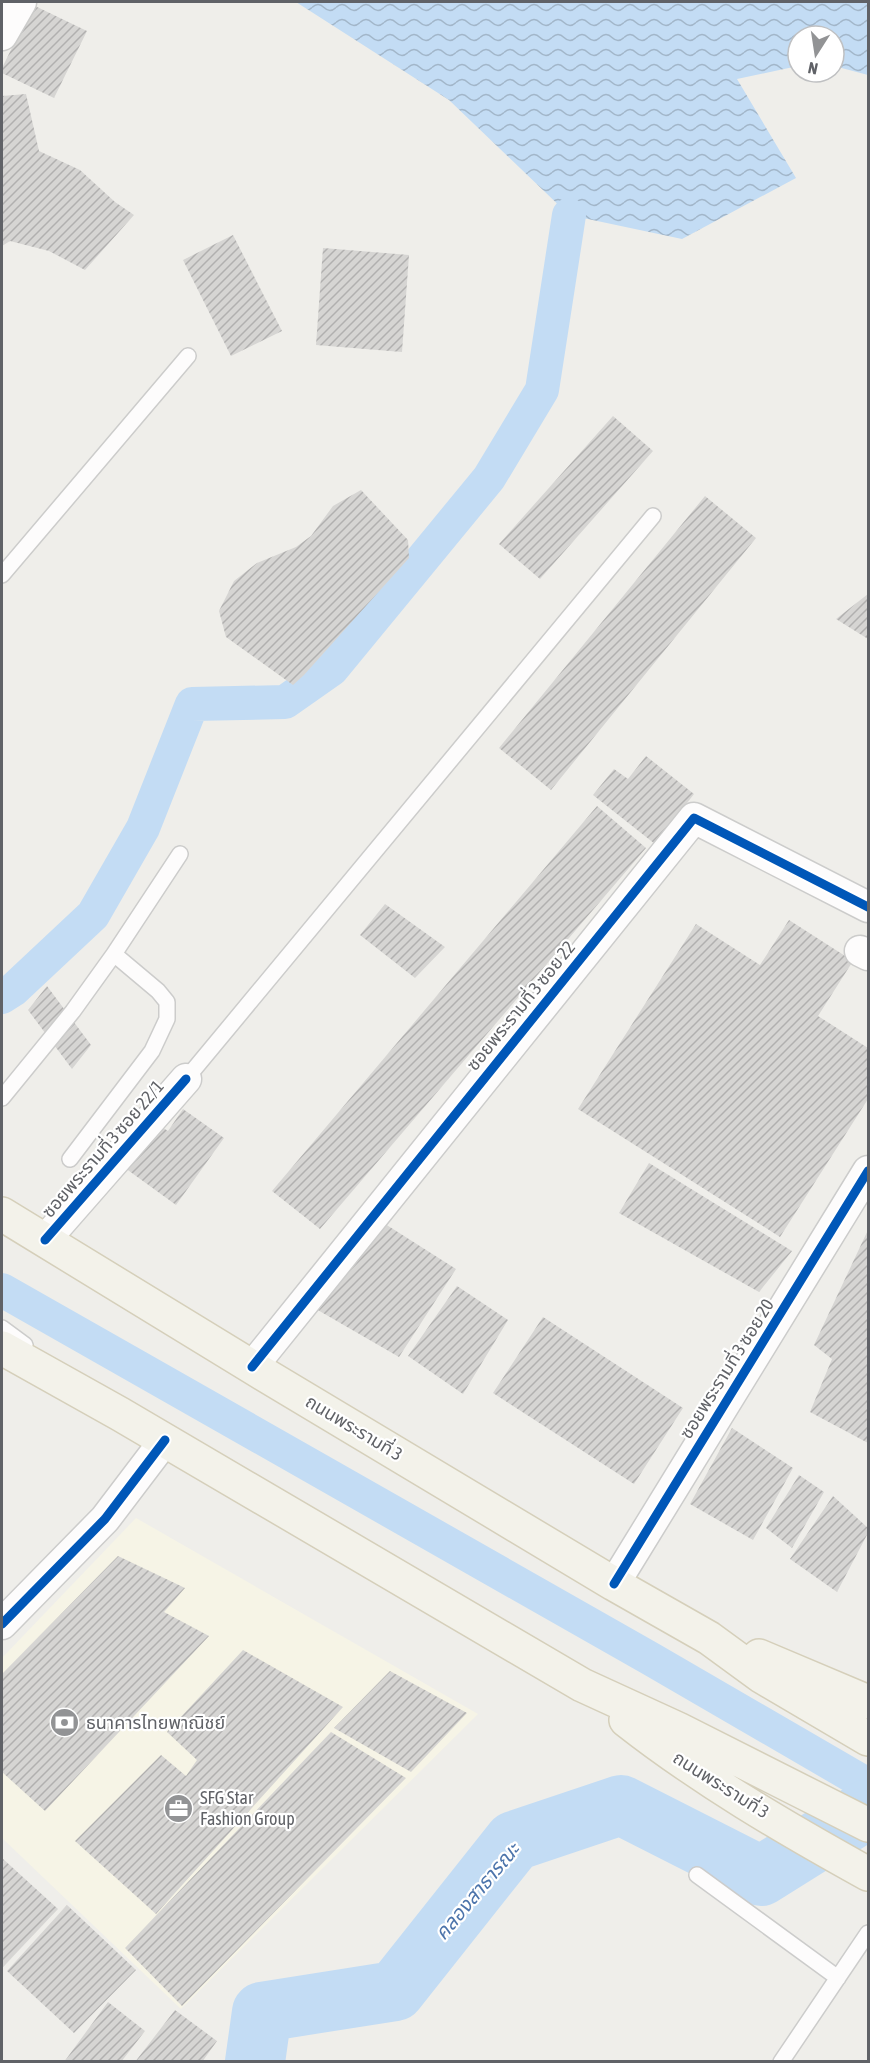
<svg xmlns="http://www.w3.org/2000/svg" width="870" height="2063" font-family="'Asap Condensed','Noto Sans Thai',sans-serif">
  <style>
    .commercial { fill: #f6f4e6 }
    .water { fill: url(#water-waves) }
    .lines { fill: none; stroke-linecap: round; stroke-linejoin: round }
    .canal { stroke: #c3dcf4; stroke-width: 34 }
    .river { stroke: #c3dcf4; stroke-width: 60 }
    .building { fill: url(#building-hatch) }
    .lane-casing { stroke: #cccccb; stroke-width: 18 }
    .street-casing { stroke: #cccccb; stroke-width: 33 }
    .primary-casing { stroke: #d5cfba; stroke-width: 36 }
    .lane { stroke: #fdfcfc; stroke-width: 15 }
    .street { stroke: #fdfcfc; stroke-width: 30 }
    .primary { stroke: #f3f2ea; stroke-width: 33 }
    .cycleway-casing { stroke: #fff; stroke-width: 13 }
    .cycleway { stroke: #0057b8; stroke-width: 9 }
    .labels { text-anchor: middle; stroke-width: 4.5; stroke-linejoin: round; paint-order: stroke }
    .street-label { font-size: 18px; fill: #606267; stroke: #fff }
    .poi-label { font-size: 18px; fill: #606267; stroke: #fff; text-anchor: start }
    .water-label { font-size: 20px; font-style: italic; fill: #4c74ab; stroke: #fff }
  </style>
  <defs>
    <pattern id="water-waves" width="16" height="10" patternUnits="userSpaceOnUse" patternTransform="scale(1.5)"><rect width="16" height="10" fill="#c3dcf4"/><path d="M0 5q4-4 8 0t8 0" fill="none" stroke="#a2b6c9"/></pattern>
    <pattern id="building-hatch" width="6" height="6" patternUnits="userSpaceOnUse" patternTransform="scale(1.5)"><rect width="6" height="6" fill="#d6d5d3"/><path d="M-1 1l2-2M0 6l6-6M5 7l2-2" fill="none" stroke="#b1b0af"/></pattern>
  </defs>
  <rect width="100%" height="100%" fill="#efeeea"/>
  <path class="commercial" d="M 136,1518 L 478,1714 L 181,2009 L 2,1838 L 2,1658 Z"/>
  <path class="water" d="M 296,2 L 868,2 L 868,75 L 834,66 L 834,36 L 798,36 L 798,66 L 737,79 L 796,178 L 682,239 L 569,215 L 449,100 Z"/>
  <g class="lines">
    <path class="canal" d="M 2,997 L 13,990 L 93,915 L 143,828 L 192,704 L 285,702 L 332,669 L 489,478 L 542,390 L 569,215
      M 2,1290 L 651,1659 L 868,1785"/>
    <path class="river" d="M 255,2062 L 262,2012 L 395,1991 L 514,1841 L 621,1805 L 761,1876 L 868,1809"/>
  </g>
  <path class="building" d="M 33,5 L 87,31 L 54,98 L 2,73 L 2,68 Z
    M 26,94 L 39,151 L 80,170 L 115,202 L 134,215 L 85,270 L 49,251 L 10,241 L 2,246 L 2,96 Z
    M 233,235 L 282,331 L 231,356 L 183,260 Z
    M 323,248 L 409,255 L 402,352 L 316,345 Z
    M 613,416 L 653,451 L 540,579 L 499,544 Z
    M 361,490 L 408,540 L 409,558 L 304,675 L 293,685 L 226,637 L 219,611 L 234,581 L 257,563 L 296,547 L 311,536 L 333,506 Z
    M 705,496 L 756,538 L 551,790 L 499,748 Z
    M 868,594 L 868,639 L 836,619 Z
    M 646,756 L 694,794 L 655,844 L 593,795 L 614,769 L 628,779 Z
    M 597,806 L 646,848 L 320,1229 L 272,1191 Z
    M 385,904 L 445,947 L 415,978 L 360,935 Z
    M 789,920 L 853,961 L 818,1016 L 868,1048 L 868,1099 L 780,1237 L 578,1109 L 696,924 L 760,965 Z
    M 47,986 L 91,1045 L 72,1069 L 28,1010 Z
    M 183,1109 L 224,1138 L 176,1205 L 125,1168 L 157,1124 L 168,1131 Z
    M 649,1163 L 792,1251 L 759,1292 L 619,1213 Z
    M 382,1222 L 456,1269 L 399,1357 L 316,1309 Z
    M 868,1230 L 868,1443 L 810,1412 L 832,1359 L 814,1345 Z
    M 457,1286 L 508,1320 L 463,1394 L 408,1356 Z
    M 543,1317 L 683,1408 L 634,1484 L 493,1393 Z
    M 732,1428 L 793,1468 L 753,1540 L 690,1504 Z
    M 799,1475 L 824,1492 L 792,1548 L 766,1528 Z
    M 833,1496 L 868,1528 L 868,1533 L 837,1592 L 790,1559 Z
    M 118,1556 L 185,1588 L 164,1612 L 209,1636 L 45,1811 L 2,1772 L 2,1674 Z
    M 243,1650 L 343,1707 L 156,1914 L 75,1841 L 161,1755 L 186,1776 L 197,1760 L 167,1732 Z
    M 390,1671 L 467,1713 L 411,1772 L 334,1728 Z
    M 331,1732 L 406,1778 L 182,2006 L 125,1948 Z
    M 2,1858 L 58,1909 L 2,1968 Z
    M 67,1905 L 136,1970 L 74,2033 L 7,1971 Z
    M 108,2002 L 145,2031 L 121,2062 L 64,2062 Z
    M 175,2010 L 217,2041 L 202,2062 L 135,2062 Z"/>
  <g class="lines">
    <defs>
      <path id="lane" d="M 2,575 L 188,356
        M 186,1079 L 653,516
        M 2,1098 L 73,1011 L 114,954 L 180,854
        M 70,1159 L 152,1051 L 167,1019 L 167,1002 L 158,991 L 114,954
        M 2,1328 L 25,1345
        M 697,1875 L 838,1978
        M 781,2062 L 868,1933"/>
      <path id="street" d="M 2,35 L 21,2
        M 860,951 L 868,955
        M 45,1240 L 186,1079
        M 252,1367 L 694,818 L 868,907
        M 614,1584 L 868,1171
        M 2,1624 L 105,1519 L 165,1440"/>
      <path id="primary" d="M 2,1214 L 252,1367 L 614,1584 L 709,1638 L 761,1676 L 868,1739
        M 2,1348 L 120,1414 L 582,1685 L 678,1729 L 868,1825
        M 759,1656 L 868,1702
        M 626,1720 C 701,1779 785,1828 868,1874"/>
    </defs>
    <use href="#lane" class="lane-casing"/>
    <use href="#street" class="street-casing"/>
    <use href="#primary" class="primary-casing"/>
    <use href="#lane" class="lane"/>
    <use href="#street" class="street"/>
    <use href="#primary" class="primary"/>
    <defs>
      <path id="cycleway" d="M 45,1240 L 186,1079
        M 252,1367 L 694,818 L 868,907
        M 614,1584 L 868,1171
        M 2,1624 L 105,1519 L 165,1440"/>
    </defs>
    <use href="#cycleway" class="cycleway-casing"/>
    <use href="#cycleway" class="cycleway"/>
  </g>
  <defs>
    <symbol id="bank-disc" viewBox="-11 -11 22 22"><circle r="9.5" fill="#929395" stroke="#fff"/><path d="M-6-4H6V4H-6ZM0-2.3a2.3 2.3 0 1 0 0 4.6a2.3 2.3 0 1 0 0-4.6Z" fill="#fff"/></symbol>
    <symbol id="office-disc" viewBox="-11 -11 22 22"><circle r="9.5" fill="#929395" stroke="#fff"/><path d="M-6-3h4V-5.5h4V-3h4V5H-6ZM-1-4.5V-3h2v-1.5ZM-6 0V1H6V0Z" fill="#fff"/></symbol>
  </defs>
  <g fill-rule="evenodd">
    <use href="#bank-disc" x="48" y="1706" width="33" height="33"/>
    <use href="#office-disc" x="162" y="1792" width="33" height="33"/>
  </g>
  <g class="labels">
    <g class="street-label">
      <text transform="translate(521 1006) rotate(-51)" y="6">ซอยพระรามที่ 3 ซอย 22</text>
      <text transform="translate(103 1149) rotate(-49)" y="6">ซอยพระรามที่ 3 ซอย 22/1</text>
      <text transform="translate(727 1369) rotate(-58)" y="6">ซอยพระรามที่ 3 ซอย 20</text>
      <text transform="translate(354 1428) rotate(31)" y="6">ถนนพระรามที่ 3</text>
      <text transform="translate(721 1785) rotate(32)" y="6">ถนนพระรามที่ 3</text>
    </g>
    <g class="poi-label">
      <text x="86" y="1729">ธนาคารไทยพาณิชย์</text>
      <text x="200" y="1804">SFG Star<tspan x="200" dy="21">Fashion Group</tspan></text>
    </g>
    <g class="water-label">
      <text transform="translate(477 1891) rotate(-50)" y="7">คลองสาธารณะ</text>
    </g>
  </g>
  <rect width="870" height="2063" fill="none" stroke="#606267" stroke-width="6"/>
  <g transform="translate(816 54) rotate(192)"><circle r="28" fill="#ffffff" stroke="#bfc0c2" stroke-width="1.5"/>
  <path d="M0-4.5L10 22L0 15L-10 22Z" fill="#929395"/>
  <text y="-9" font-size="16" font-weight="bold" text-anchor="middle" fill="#606267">N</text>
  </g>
</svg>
